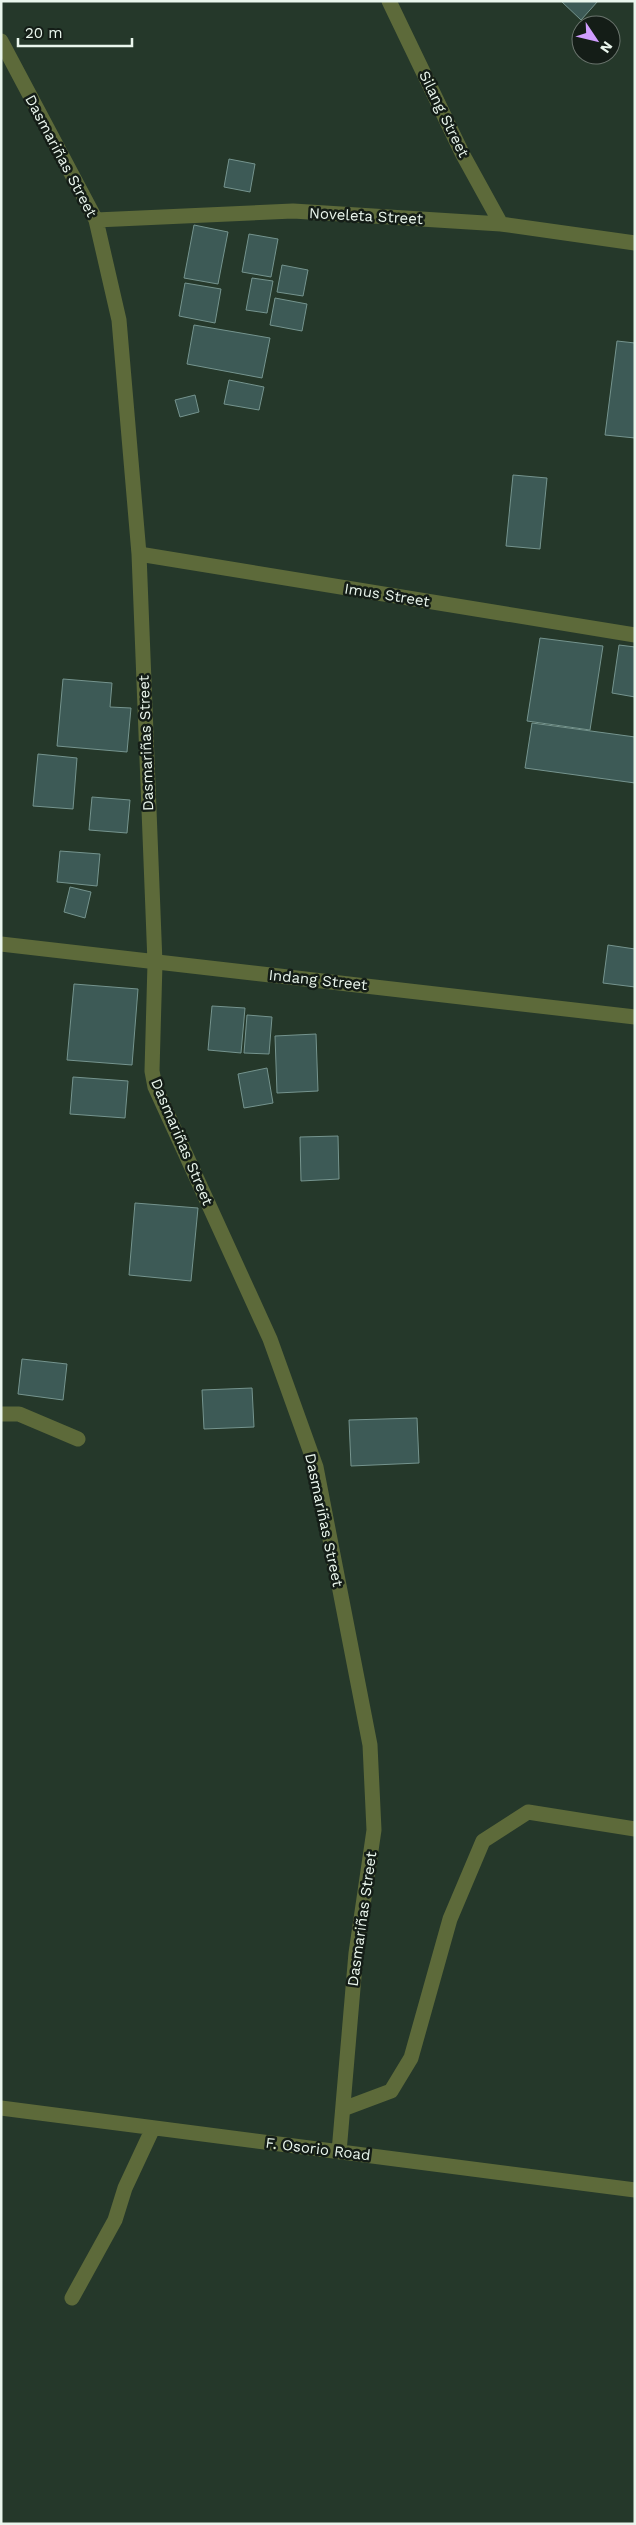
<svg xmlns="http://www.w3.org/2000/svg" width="636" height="2525" font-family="'Work Sans',sans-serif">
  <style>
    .building { fill: #3d5a56; stroke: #75948e }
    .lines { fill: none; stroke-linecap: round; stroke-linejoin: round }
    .minor { stroke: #5d6a3a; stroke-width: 15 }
    .labels { text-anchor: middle; stroke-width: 5; stroke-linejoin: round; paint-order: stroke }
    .street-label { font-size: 15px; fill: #eaf6ed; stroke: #141d17 }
  </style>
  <rect width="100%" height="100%" fill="#25382a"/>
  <path class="building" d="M 561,1 L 598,1 L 581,20 Z
    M 229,159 L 255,164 L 250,192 L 224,187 Z
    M 194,225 L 228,232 L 218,284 L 184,278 Z
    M 249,234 L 278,239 L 271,277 L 242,272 Z
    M 282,265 L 308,270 L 303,296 L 277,292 Z
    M 252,278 L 273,281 L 267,313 L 246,310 Z
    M 185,283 L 221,289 L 215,323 L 179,316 Z
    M 275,298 L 307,304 L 302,331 L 270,325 Z
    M 194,325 L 270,338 L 262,378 L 187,364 Z
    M 617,341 L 635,343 L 635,438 L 605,435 Z
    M 229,380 L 264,387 L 259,410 L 224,404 Z
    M 195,395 L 199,412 L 180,417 L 175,400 Z
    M 513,475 L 547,478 L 540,549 L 506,546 Z
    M 540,638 L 603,646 L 590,730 L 527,721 Z
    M 619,645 L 635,647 L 635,697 L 612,693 Z
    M 63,679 L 112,683 L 110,707 L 131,708 L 127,752 L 57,746 Z
    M 532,723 L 635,737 L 635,783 L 525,768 Z
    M 38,754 L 77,758 L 73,809 L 33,806 Z
    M 92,797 L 130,800 L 127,833 L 89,830 Z
    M 60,851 L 100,854 L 97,886 L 57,882 Z
    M 70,887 L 91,892 L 85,918 L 64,912 Z
    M 608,945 L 635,949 L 635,987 L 603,983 Z
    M 74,984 L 138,989 L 132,1065 L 67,1060 Z
    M 212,1006 L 245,1008 L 241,1053 L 208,1050 Z
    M 247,1015 L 272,1017 L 269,1054 L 244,1053 Z
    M 316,1034 L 318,1091 L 277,1093 L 275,1036 Z
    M 267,1068 L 273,1103 L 244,1108 L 238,1074 Z
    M 73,1077 L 128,1081 L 125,1118 L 70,1114 Z
    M 338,1136 L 339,1179 L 301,1181 L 300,1137 Z
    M 135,1203 L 198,1208 L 191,1281 L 129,1275 Z
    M 22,1359 L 67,1364 L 63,1400 L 18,1394 Z
    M 252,1388 L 254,1427 L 204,1429 L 202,1390 Z
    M 417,1418 L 419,1463 L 351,1466 L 349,1420 Z"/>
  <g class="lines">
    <path class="minor" d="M 389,1 L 463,155 L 501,224
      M 1,41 L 96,220 L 119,320 L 139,554 L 155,963 L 152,1071 L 155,1087 L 270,1339 L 316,1467 L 370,1745 L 374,1830 L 356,1953 L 339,2152
      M 96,220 L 293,211 L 501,224 L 635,243
      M 139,554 L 635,635
      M 1,944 L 635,1017
      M 1,1414 L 19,1414 L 78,1439
      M 1,2108 L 635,2190
      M 343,2109 L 391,2091 L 411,2058 L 450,1919 L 483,1841 L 528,1812 L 635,1829
      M 72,2298 L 115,2220 L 125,2188 L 153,2128"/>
  </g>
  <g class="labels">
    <g class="street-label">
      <text transform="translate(444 114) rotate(64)" y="5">Silang Street</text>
      <text transform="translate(61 156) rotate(62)" y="5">Dasmariñas Street</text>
      <text transform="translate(366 216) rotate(3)" y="5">Noveleta Street</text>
      <text transform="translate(387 595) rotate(9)" y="5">Imus Street</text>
      <text transform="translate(146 743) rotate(-92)" y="5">Dasmariñas Street</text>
      <text transform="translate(318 980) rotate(6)" y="5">Indang Street</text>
      <text transform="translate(182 1142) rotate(67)" y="5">Dasmariñas Street</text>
      <text transform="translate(324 1520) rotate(78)" y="5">Dasmariñas Street</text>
      <text transform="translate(362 1919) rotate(-82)" y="5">Dasmariñas Street</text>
      <text transform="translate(318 2149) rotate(7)" y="5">F. Osorio Road</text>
    </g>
  </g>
  <rect width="636" height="2525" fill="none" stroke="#eaf6ed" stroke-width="5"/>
  <g transform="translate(596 40) rotate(125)"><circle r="24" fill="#141d17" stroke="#6a746d"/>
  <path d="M0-4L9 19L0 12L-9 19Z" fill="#d09dff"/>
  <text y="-8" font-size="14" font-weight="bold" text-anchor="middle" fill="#eaf6ed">N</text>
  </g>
  <path d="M18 38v8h114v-8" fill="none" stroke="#eaf6ed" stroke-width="2.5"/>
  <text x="25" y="38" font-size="15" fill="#eaf6ed" stroke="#141d17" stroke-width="4" paint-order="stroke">20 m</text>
</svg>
